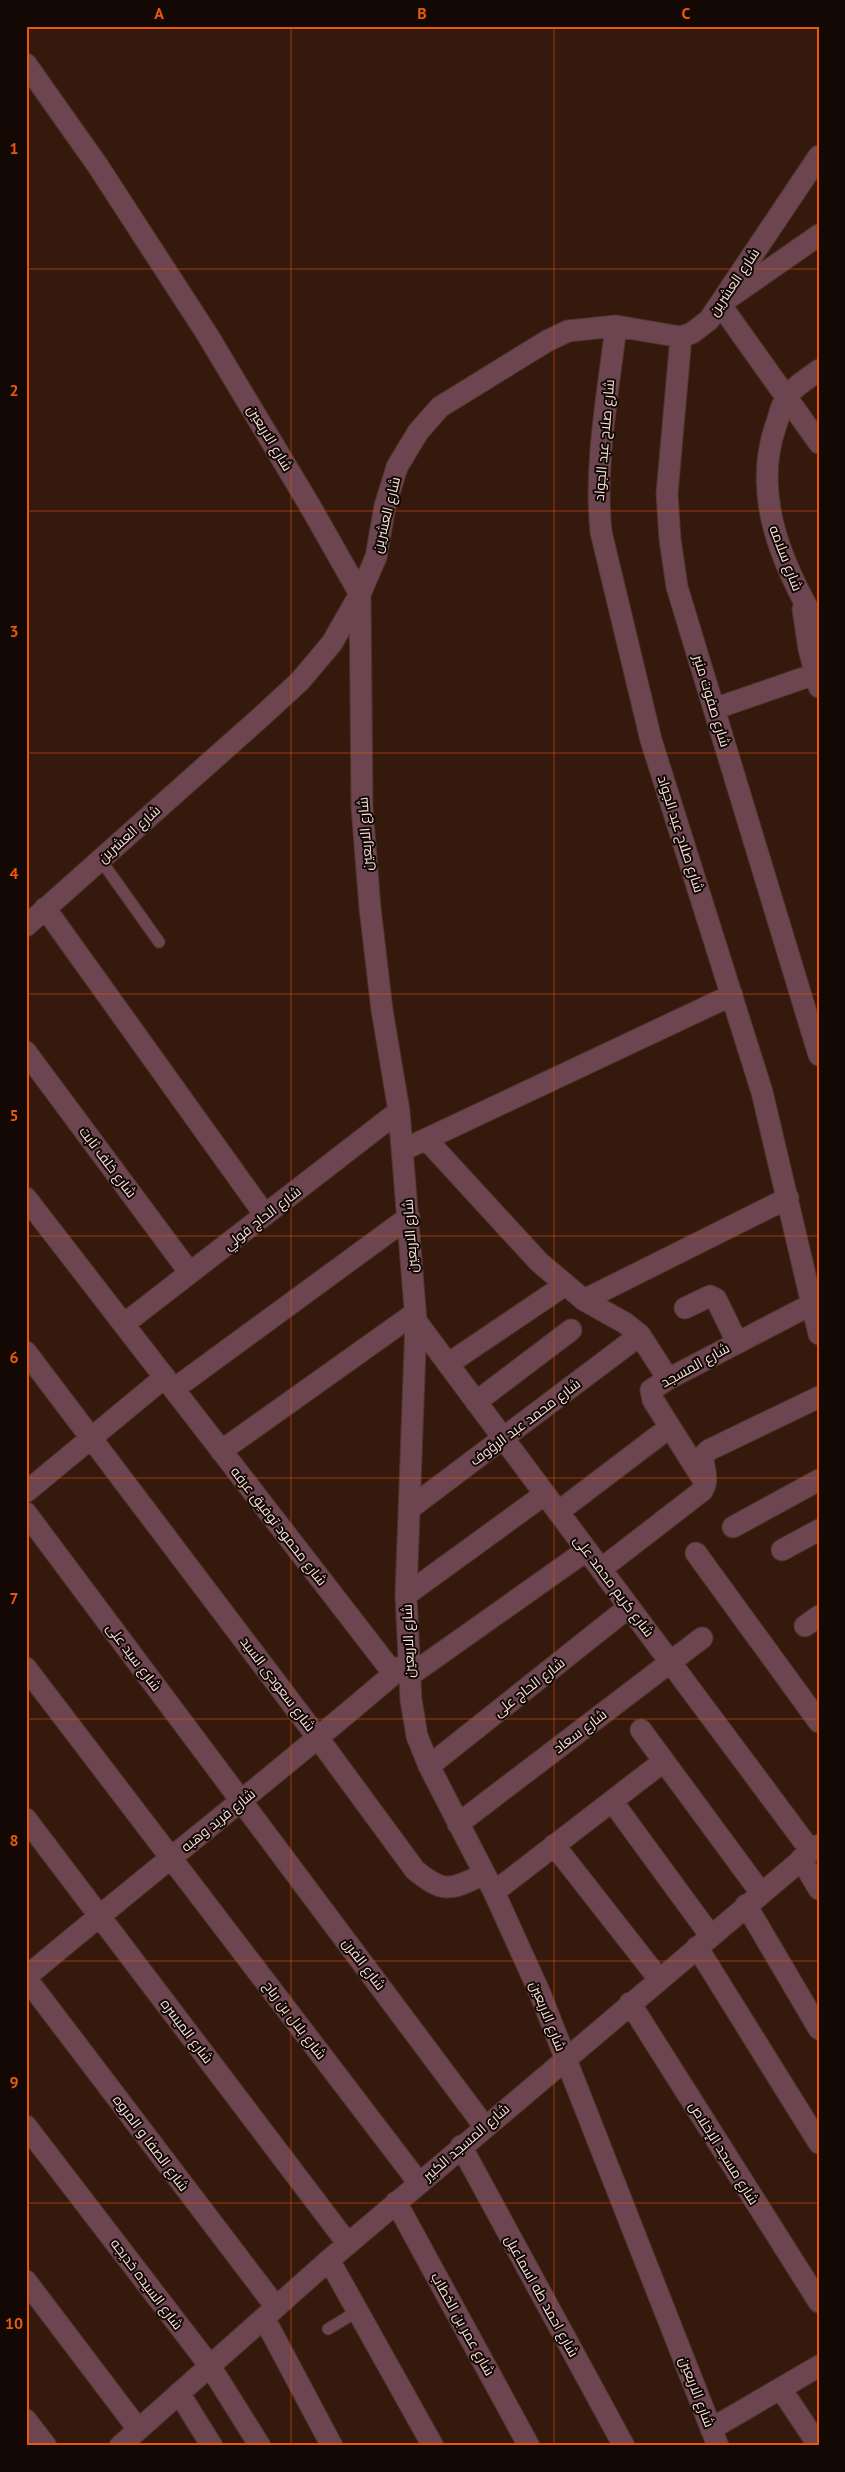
<svg xmlns="http://www.w3.org/2000/svg" width="845" height="2472" font-family="'PT Sans',Cairo,sans-serif">
  <style>
    .lines { fill: none; stroke-linecap: round; stroke-linejoin: round }
    .service-casing { stroke: #4f3529; stroke-width: 13 }
    .minor-casing { stroke: #4f3529; stroke-width: 23 }
    .service { stroke: #6c4551; stroke-width: 11 }
    .minor { stroke: #6c4551; stroke-width: 21 }
    .grid { fill: none; stroke: #e8590c; stroke-width: 1; stroke-opacity: 0.55 }
    .labels { text-anchor: middle; stroke-width: 4; stroke-linejoin: round; paint-order: stroke }
    .street-label { font-size: 14px; fill: #f4e1d8; stroke: #130804 }
    .neatline { fill: none; stroke: #e8590c; stroke-width: 2 }
    .grid-label { font-size: 16px; text-anchor: middle; font-weight: bold; fill: #e8590c }
  </style>
  <rect width="100%" height="100%" fill="#34190c"/>
  <g class="lines">
    <defs>
      <path id="service" d="M 100,859 L 159,942
        M 328,2329 L 358,2311"/>
      <path id="minor" d="M 26,64 L 98,166 L 207,334 L 310,506 L 360,594 L 362,807 L 370,908 L 382,1010 L 399,1111 L 416,1321 L 406,1595 L 411,1700 L 417,1736 L 429,1766 L 494,1892 L 539,1991 L 718,2446
        M 819,235 L 720,304 L 819,443
        M 616,326 C 608,394 594,464 601,532 L 651,740 L 762,1092 L 819,1334
        M 681,337 L 667,494 L 670,539 L 677,587 L 819,1055
        M 819,370 C 809,378 794,386 787,397 C 781,404 779,417 776,425 C 751,496 783,567 819,628
        M 803,609 L 809,649 L 819,687
        M 714,709 L 815,674
        M 45,908 L 265,1215
        M 26,926 L 262,716 L 300,681 L 332,643 L 360,594 L 376,557 L 385,506 L 397,467 L 418,432 L 440,407 L 547,341 L 568,331 L 616,326 L 681,337 L 692,333 L 709,320 L 819,156
        M 26,1052 L 190,1273
        M 426,1139 L 539,1262 L 584,1300 L 625,1323 L 640,1335 L 668,1379
        M 403,1150 L 732,995
        M 26,1198 L 394,1674
        M 584,1300 L 788,1198
        M 685,1308 L 710,1296 L 716,1299 L 737,1342
        M 416,1321 L 811,1851
        M 124,1324 L 399,1111
        M 26,1352 L 318,1738 L 415,1870 C 445,1895 452,1889 484,1874
        M 448,1364 L 565,1285
        M 174,1389 L 409,1217
        M 476,1402 L 571,1330
        M 221,1451 L 415,1313
        M 704,1481 L 653,1400 L 651,1390 L 668,1379 L 812,1304
        M 26,1492 L 165,1377
        M 409,1509 L 640,1335
        M 558,1512 L 670,1427
        M 26,1513 L 485,2127
        M 733,1527 L 819,1480
        M 782,1550 L 819,1530
        M 696,1553 L 819,1722
        M 601,1569 L 702,1491 C 710,1480 703,1469 703,1456 L 709,1450 L 819,1397
        M 406,1595 L 545,1494
        M 805,1626 L 819,1616
        M 26,1668 L 419,2183
        M 409,1676 L 587,1550
        M 641,1730 L 761,1893
        M 429,1766 L 629,1607
        M 612,1801 L 710,1935
        M 26,1819 L 348,2244
        M 458,1824 L 702,1638
        M 554,1845 L 659,1979
        M 801,1859 L 819,1889
        M 494,1892 L 664,1761
        M 746,1905 L 819,2029
        M 697,1947 L 819,2143
        M 26,1977 C 151,1872 280,1772 404,1665
        M 26,1978 L 276,2307
        M 630,2003 L 819,2302
        M 26,2126 L 210,2366 L 260,2446
        M 461,2146 L 624,2446
        M 396,2202 L 529,2446
        M 329,2260 L 433,2446
        M 26,2281 L 138,2429
        M 264,2318 L 332,2446
        M 781,2389 L 819,2446
        M 179,2393 L 212,2446
        M 26,2420 L 46,2446
        M 711,2429 L 819,2366
        M 120,2446 L 329,2260 L 819,1845"/>
    </defs>
    <use href="#service" class="service-casing"/>
    <use href="#minor" class="minor-casing"/>
    <use href="#service" class="service"/>
    <use href="#minor" class="minor"/>
  </g>
  <path class="grid" d="M 291,26 L 291,2446M 554,26 L 554,2446M 26,269 L 819,269M 26,511 L 819,511M 26,753 L 819,753M 26,994 L 819,994M 26,1236 L 819,1236M 26,1478 L 819,1478M 26,1719 L 819,1719M 26,1961 L 819,1961M 26,2203 L 819,2203"/>
  <g class="labels">
    <g class="street-label">
      <text transform="translate(734 282) rotate(-56)" y="5">شارع العشرين</text>
      <text transform="translate(270 438) rotate(59)" y="5">شارع الاربعين</text>
      <text transform="translate(604 440) rotate(-85)" y="5">شارع صلاح عبد الجواد</text>
      <text transform="translate(386 515) rotate(-76)" y="5">شارع العشرين</text>
      <text transform="translate(786 558) rotate(69)" y="5">شارع سلامه</text>
      <text transform="translate(712 701) rotate(73)" y="5">شارع صفوت منير</text>
      <text transform="translate(129 834) rotate(-42)" y="5">شارع العشرين</text>
      <text transform="translate(365 834) rotate(-94)" y="5">شارع الاربعين</text>
      <text transform="translate(681 834) rotate(72)" y="5">شارع صلاح عبد الجواد</text>
      <text transform="translate(108 1162) rotate(53)" y="5">شارع خلف ثابت</text>
      <text transform="translate(262 1218) rotate(-38)" y="5">شارع الحاج فولي</text>
      <text transform="translate(410 1236) rotate(-94)" y="5">شارع الاربعين</text>
      <text transform="translate(695 1365) rotate(-29)" y="5">شارع المسجد</text>
      <text transform="translate(525 1422) rotate(-37)" y="5">شارع محمد عبد الرؤوف</text>
      <text transform="translate(279 1526) rotate(52)" y="5">شارع محمود توفيق عرفه</text>
      <text transform="translate(614 1586) rotate(53)" y="5">شارع كريم محمد على</text>
      <text transform="translate(408 1641) rotate(-92)" y="5">شارع الاربعين</text>
      <text transform="translate(134 1657) rotate(53)" y="5">شارع سيد على</text>
      <text transform="translate(278 1684) rotate(53)" y="5">شارع سعودى السيد</text>
      <text transform="translate(529 1687) rotate(-38)" y="5">شارع الحاج على</text>
      <text transform="translate(580 1731) rotate(-37)" y="5">شارع سعاد</text>
      <text transform="translate(218 1820) rotate(-39)" y="5">شارع فريد وهبه</text>
      <text transform="translate(364 1964) rotate(53)" y="5">شارع الفرن</text>
      <text transform="translate(548 2016) rotate(68)" y="5">شارع الاربعين</text>
      <text transform="translate(295 2020) rotate(53)" y="5">شارع بلال بن رباح</text>
      <text transform="translate(187 2031) rotate(53)" y="5">شارع الميسره</text>
      <text transform="translate(466 2142) rotate(-41)" y="5">شارع المسجد الكبير</text>
      <text transform="translate(151 2143) rotate(53)" y="5">شارع الصفا و المروه</text>
      <text transform="translate(724 2153) rotate(58)" y="5">شارع مسجد الإخلاص</text>
      <text transform="translate(147 2284) rotate(53)" y="5">شارع السيده خديجه</text>
      <text transform="translate(542 2296) rotate(61)" y="5">شارع احمد طه اسماعيل</text>
      <text transform="translate(463 2324) rotate(61)" y="5">شارع عمر بن الخطاب</text>
      <text transform="translate(697 2392) rotate(69)" y="5">شارع الاربعين</text>
    </g>
  </g>
  <rect width="845" height="2472" fill="none" stroke="#130804" stroke-width="55"/>
  <rect x="28" y="28" width="790" height="2416" class="neatline"/>
  <g class="grid-label">
    <text x="159" y="19">A</text>
    <text x="422" y="19">B</text>
    <text x="686" y="19">C</text>
    <text x="14" y="154">1</text>
    <text x="14" y="396">2</text>
    <text x="14" y="637">3</text>
    <text x="14" y="879">4</text>
    <text x="14" y="1121">5</text>
    <text x="14" y="1363">6</text>
    <text x="14" y="1604">7</text>
    <text x="14" y="1846">8</text>
    <text x="14" y="2088">9</text>
    <text x="14" y="2329">10</text>
  </g>
</svg>
